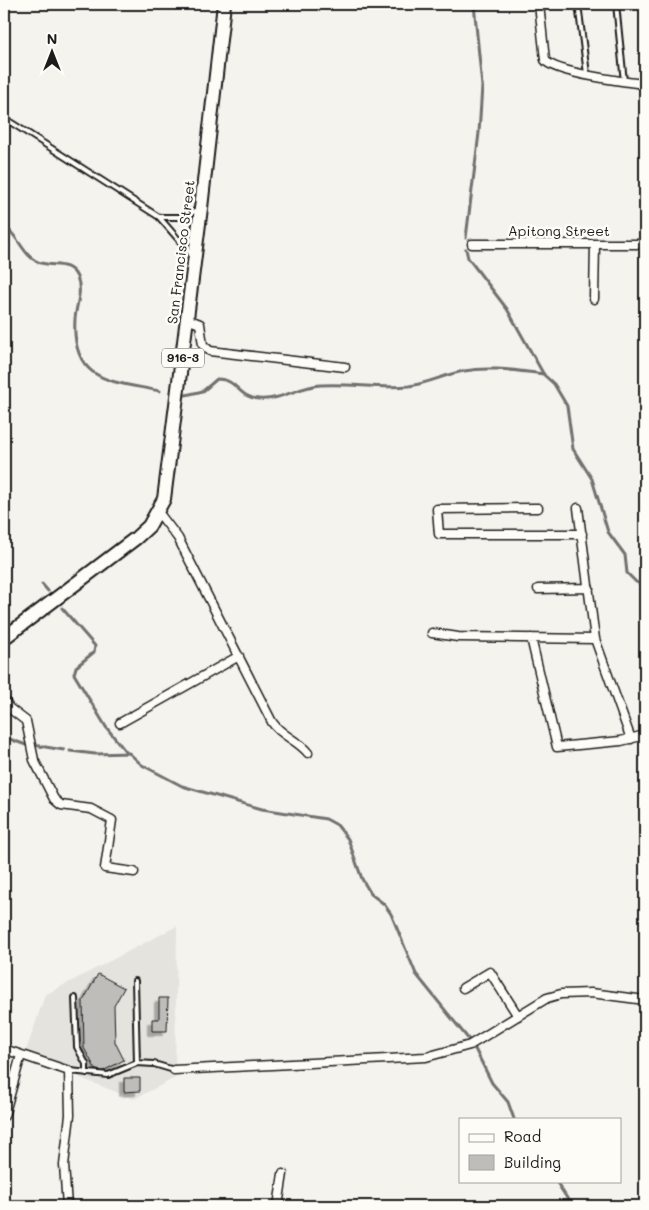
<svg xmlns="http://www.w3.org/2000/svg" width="649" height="1210" font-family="Mali,sans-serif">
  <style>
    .built { fill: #e4e3de }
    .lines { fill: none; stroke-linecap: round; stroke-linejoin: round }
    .stream { stroke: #72716f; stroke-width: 3 }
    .building { fill: #bebdba; stroke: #1c1c1c; filter: url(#shadow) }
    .service-casing { stroke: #1c1c1c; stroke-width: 8 }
    .minor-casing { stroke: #1c1c1c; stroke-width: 11 }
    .primary-casing { stroke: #1c1c1c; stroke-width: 16 }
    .service { stroke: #fdfcf7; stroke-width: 4 }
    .minor { stroke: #fdfcf7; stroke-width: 8 }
    .primary { stroke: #fdfcf7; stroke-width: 12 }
    .labels { text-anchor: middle; stroke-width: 5; stroke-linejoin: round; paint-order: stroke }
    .shield { fill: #fdfcf7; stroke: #605f5e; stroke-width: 1 }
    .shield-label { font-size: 12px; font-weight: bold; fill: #1c1c1c }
    .street-label { font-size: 14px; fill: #1c1c1c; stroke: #fdfcf7 }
  </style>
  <defs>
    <filter id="shadow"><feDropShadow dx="-4.5" dy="4.5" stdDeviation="0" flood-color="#0004"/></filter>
  </defs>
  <rect width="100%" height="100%" fill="#f4f3ee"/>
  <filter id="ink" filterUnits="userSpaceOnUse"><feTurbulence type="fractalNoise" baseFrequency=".02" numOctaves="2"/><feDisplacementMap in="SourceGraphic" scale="10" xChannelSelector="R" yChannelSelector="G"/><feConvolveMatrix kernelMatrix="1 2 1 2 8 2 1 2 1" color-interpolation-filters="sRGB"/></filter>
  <g filter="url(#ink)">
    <path class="built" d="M 177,926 L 175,1078 L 134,1099 L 78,1077 L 78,1069 L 26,1051 L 45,995 Z"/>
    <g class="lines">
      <path class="stream" d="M 4,226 C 19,235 23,258 41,263 C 55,267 69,261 77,277 C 83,291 76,305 75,319 C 71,383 112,381 160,391
        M 466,238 L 479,133 L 482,86 L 474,4
        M 466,249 L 468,258 L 507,309 L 544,375 L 554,384 L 567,406 L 573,449 L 592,479 L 608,532 L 625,555 L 627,573 L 636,582 L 645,586
        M 186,395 L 203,391 L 217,379 C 238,379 238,398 259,399 C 280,401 300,386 321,385 C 350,383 380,389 409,386 C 429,383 446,374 464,371 C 491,366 517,371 544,374
        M 42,584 L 48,591
        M 62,608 L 95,646 L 94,652 L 76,667 L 74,674 L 106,727 L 126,752
        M 4,737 L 26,745
        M 33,745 L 64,750
        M 70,751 L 95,754 L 129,753 L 142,765 L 182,786 L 262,809 L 326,819 L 337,825 L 348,839 L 362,879 L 371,894 L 384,904 L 391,914 L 416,974 L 470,1041
        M 474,1047 L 492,1083 L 508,1102 L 514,1119
        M 556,1181 L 572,1206"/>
    </g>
    <path class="building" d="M 98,974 L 124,988 L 114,1006 L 115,1042 L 124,1060 L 103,1071 L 96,1070 L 84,1048 L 83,1001 Z
      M 159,998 L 168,998 L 167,1031 L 152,1031 L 152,1019 L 159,1019 Z
      M 124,1078 L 140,1078 L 140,1091 L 124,1092 Z"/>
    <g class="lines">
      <defs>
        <path id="service" d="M 578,4 L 587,74
          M 616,4 L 624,82
          M 4,118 L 159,217 L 191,254
          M 159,217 L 180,217 L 198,210
          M 135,981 L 137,1063
          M 75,998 L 77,1047 L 86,1064 L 86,1073
          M 70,1071 L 108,1075 L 137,1063 L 154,1064 L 174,1070"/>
        <path id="minor" d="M 539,4 L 545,60 C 554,73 627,82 645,84
          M 472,244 L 645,244
          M 594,299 L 595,244
          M 187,319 L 200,324 L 203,345 L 210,351 L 345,367
          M 538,508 L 437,509 L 439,534 L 582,534
          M 578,508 L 595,639 L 631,739
          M 158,512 L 178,538 L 272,722 C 281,736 298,740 308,753
          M 538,589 L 589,588
          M 432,633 L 458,637 L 595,639
          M 531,638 L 557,747 L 621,741 L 645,735
          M 4,700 L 9,708 L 26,721 L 34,760 L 54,799 L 61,805 L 91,809 L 112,820 L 105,868 L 134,872
          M 120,723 L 239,656
          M 463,988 L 490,972 L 518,1016
          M 4,1049 L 69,1071 L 70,1115 L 64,1165 L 67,1206
          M 174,1070 L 426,1057 L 470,1045 L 547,998 L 561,994 L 591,993 L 645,1000
          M 4,1116 L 21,1055
          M 278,1206 L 283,1174"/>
        <path id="primary" d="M 4,638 L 136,538 L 149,526 L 164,499 L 201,208 L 224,4"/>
      </defs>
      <use href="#service" class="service-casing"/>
      <use href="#minor" class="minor-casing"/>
      <use href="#primary" class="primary-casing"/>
      <use href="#service" class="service"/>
      <use href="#minor" class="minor"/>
      <use href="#primary" class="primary"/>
    </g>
  </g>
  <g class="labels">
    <rect class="shield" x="162" y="348.5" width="42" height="19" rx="4"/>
    <g class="shield-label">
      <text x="183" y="362">916-3</text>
    </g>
    <g class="street-label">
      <text x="559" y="236">Apitong Street</text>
      <text transform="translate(181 252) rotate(-83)" y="5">San Francisco Street</text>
    </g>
  </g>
  <rect width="649" height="1210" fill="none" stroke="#fdfcf7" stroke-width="20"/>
  <rect x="10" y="10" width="629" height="1190" fill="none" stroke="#1c1c1c" stroke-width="2" filter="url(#ink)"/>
  <rect x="459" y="1118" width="162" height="65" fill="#fdfcf7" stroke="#a3a29f"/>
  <rect x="469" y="1134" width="25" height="8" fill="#fdfcf7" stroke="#a3a29f"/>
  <text x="504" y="1142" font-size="15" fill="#1c1c1c">Road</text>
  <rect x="469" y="1155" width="25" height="15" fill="#bebdba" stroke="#a3a29f"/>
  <text x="504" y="1168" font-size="15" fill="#1c1c1c">Building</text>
  <g transform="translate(52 52)" stroke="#fdfcf7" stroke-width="4" paint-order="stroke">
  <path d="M0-4L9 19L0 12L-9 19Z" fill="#1c1c1c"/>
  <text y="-8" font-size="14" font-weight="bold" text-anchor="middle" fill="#1c1c1c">N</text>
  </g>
</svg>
